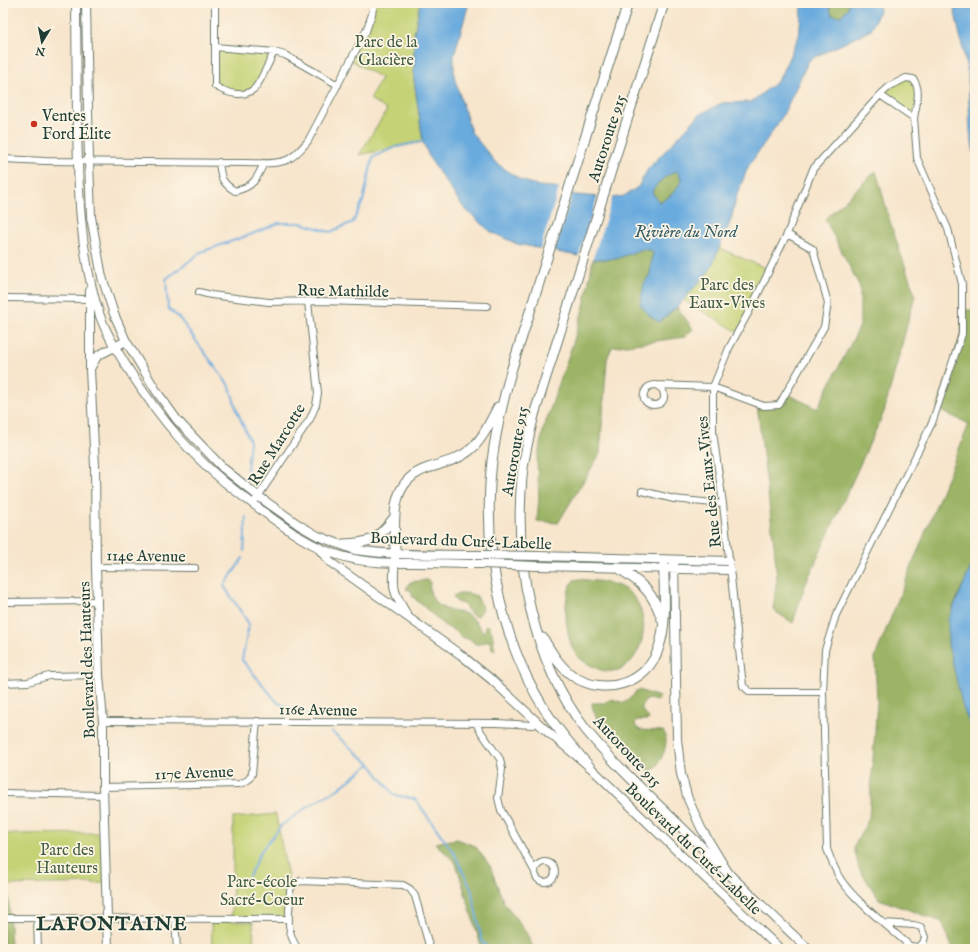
<svg xmlns="http://www.w3.org/2000/svg" width="978" height="952" font-family="'IM FELL English',serif">
  <style>
    .green { fill: #c5d274; stroke: #728854 }
    .forest { fill: #9cb466; stroke: #5e784d }
    .water { fill: #6aabde; stroke: #447489; fill-rule: evenodd }
    .pier { fill: #f7e5cc }
    .lines { fill: none; stroke-linecap: round; stroke-linejoin: round }
    .stream { stroke: #6aabde; stroke-width: 2 }
    .minor-casing { stroke: #6b7869; stroke-width: 8 }
    .major-casing { stroke: #6b7869; stroke-width: 10 }
    .highway-casing { stroke: #6b7869; stroke-width: 11 }
    .minor { stroke: #fff; stroke-width: 6 }
    .major { stroke: #fff; stroke-width: 8 }
    .highway { stroke: #fff; stroke-width: 9 }
    .major-bridge-casing { stroke: #6b7869; stroke-width: 10; stroke-linecap: butt }
    .major-bridge { stroke: #fff; stroke-width: 8 }
    .poi-dot { fill: #c8321e; stroke: #fcf5e5; stroke-width: 1.5 }
    .labels { text-anchor: middle; stroke-width: 3.5; stroke-linejoin: round; paint-order: stroke }
    .park-label { font-size: 16px; fill: #405b41; stroke: #fcf5e5 }
    .poi-label { font-size: 16px; fill: #1f3d34; stroke: #fcf5e5; text-anchor: start }
    .street-label { font-size: 16px; fill: #1f3d34; stroke: #fcf5e5 }
    .water-label { font-size: 17px; font-style: italic; fill: #365e67; stroke: #fcf5e5 }
    .district-label { font-size: 20px; font-weight: bold; letter-spacing: 1px; fill: #1f3d34; stroke: #fcf5e5 }
  </style>
  <rect width="100%" height="100%" fill="#fcf5e5"/>
  <filter id="ink" filterUnits="userSpaceOnUse"><feTurbulence type="fractalNoise" baseFrequency=".025" numOctaves="2"/><feDisplacementMap in="SourceGraphic" scale="8" xChannelSelector="R" yChannelSelector="G"/><feConvolveMatrix kernelMatrix="1 2 1 2 8 2 1 2 1" color-interpolation-filters="sRGB"/></filter>
  <filter id="wash" filterUnits="userSpaceOnUse"><feTurbulence type="fractalNoise" baseFrequency=".012" numOctaves="4" result="noise"/><feDisplacementMap in="SourceGraphic" scale="16" xChannelSelector="R" yChannelSelector="G"/><feGaussianBlur stdDeviation="0.9" result="paint"/><feColorMatrix in="noise" values="0 0 0 0 0 0 0 0 0 0 0 0 0 0 0 0 0 1.4 0 .05"/><feComposite in="paint" operator="in"/></filter>
  <g filter="url(#wash)">
    <rect width="100%" height="100%" fill="#f7e5cc"/>
    <path class="green" d="M 374,3 L 420,3 L 414,34 L 414,80 L 423,142 L 359,155 L 387,110 L 370,99 L 381,78 L 351,60 Z
      M 215,47 L 274,52 L 255,88 L 245,94 L 215,86 Z
      M 906,78 L 917,85 L 914,118 L 880,95 Z
      M 719,248 L 770,270 L 738,332 L 683,300 L 710,270 Z
      M 276,814 L 290,889 L 288,919 L 231,919 L 233,882 L 233,818 Z
      M 103,833 L 105,883 L 3,885 L 3,834 Z
      M 211,921 L 253,922 L 254,949 L 212,949 Z"/>
    <path class="forest" d="M 828,3 L 849,3 L 848,8 L 841,16 L 832,16 Z
      M 677,171 L 682,180 C 676,190 671,198 659,202 L 652,192 C 658,181 666,175 677,171 Z
      M 876,171 L 891,225 L 915,295 L 884,412 L 805,585 L 793,623 L 773,610 L 777,578 L 774,544 L 757,404 L 779,405 L 786,393 L 817,409 L 860,326 L 860,287 L 825,219 Z
      M 642,249 L 653,251 L 650,274 L 644,284 L 659,322 L 677,307 L 693,329 L 685,337 L 612,347 L 607,359 L 600,454 L 558,523 L 537,521 L 539,497 L 537,461 L 543,430 L 574,340 L 585,302 L 593,259 L 616,259 Z
      M 962,310 L 975,310 L 975,558 L 952,609 L 963,708 L 975,736 L 975,949 L 953,949 L 942,922 L 879,899 L 859,869 L 854,847 L 869,818 L 877,702 L 875,657 L 969,424 L 937,409 L 962,334 Z
      M 580,579 C 591,581 605,581 616,585 C 667,603 640,694 592,666 C 577,658 573,653 569,637 C 565,620 563,595 574,580 Z
      M 427,580 L 430,582 C 427,605 447,612 465,613 L 476,622 L 483,632 L 485,632 L 486,625 L 488,625 L 492,632 L 495,651 L 492,649 L 491,643 L 488,641 L 480,644 L 475,644 L 471,640 L 461,637 L 455,631 L 445,626 L 412,596 L 412,591 L 406,589 L 410,582 Z
      M 467,593 L 477,596 L 479,601 L 481,603 L 482,610 L 478,616 L 473,616 L 466,608 L 465,605 L 457,602 L 453,598 L 454,595 Z
      M 639,690 L 659,697 L 659,699 L 657,701 L 649,699 L 644,702 C 639,710 644,713 649,718 L 648,720 L 636,720 L 635,726 L 640,730 L 663,731 C 671,741 661,764 652,771 C 636,770 626,749 617,737 C 614,733 611,732 607,730 C 600,725 592,712 592,703 L 604,703 L 612,699 L 624,703 L 633,696 L 636,691 Z
      M 457,839 L 475,846 L 490,866 L 503,901 L 527,934 L 534,949 L 482,949 L 456,863 L 435,843 Z
      M 3,885 L 8,885 L 11,949 L 3,949 Z"/>
    <path class="water" d="M 420,3 L 469,3 L 454,55 L 454,76 L 471,132 L 496,163 L 521,180 L 538,186 L 554,187 L 576,195 L 612,198 L 624,196 L 638,187 L 648,169 L 700,114 L 722,103 L 751,102 L 778,81 L 799,36 L 802,3 L 828,3 L 832,15 L 841,16 L 848,8 L 849,3 L 878,3 L 880,9 L 871,30 L 809,60 L 782,117 L 748,167 L 737,195 L 731,220 L 710,270 L 677,307 L 659,322 L 650,316 L 640,304 L 644,284 L 650,274 L 653,251 L 642,249 L 616,259 L 593,259 L 517,244 L 491,232 L 463,207 L 430,159 L 423,142 L 414,80 L 414,34 ZM 677,171 L 682,180 C 676,190 671,198 659,202 L 652,192 C 658,181 666,175 677,171 Z
      M 953,3 L 975,3 L 975,158 L 970,132 L 968,74 Z
      M 975,558 L 975,736 L 963,708 L 948,644 L 948,620 Z"/>
    <path class="pier" d="M 559,188 L 573,192 L 553,253 L 540,250 Z
      M 598,195 L 613,196 L 592,261 L 578,258 Z"/>
    <g class="lines">
      <path class="stream" d="M 247,470 L 250,441 L 237,411 L 230,387 L 180,319 L 168,308 L 166,279 L 201,252 L 252,234 L 279,223 L 301,223 L 330,232 L 353,222 L 363,201 L 373,157 L 396,147 L 424,141
        M 244,551 L 246,517
        M 243,558 L 224,586 L 249,624 L 242,660 L 278,703 L 310,715
        M 331,731 L 370,764 L 394,795 L 415,799 L 454,853 L 471,889 L 482,941 L 489,949
        M 249,876 L 261,851 L 282,825 L 310,805 L 338,789 L 370,764"/>
    </g>
  </g>
  <g filter="url(#ink)">
    <g class="lines">
      <defs>
        <path id="minor" d="M 215,3 L 215,47 L 274,52 L 285,55 L 338,85
          M 215,47 L 215,86 C 226,93 244,99 255,88 C 260,83 270,60 274,52
          M 880,95 L 890,86 L 906,78 L 913,79 C 922,90 916,105 914,118
          M 3,159 L 45,161 L 245,163 C 258,163 274,165 287,160 C 295,157 302,148 308,141 L 366,31 L 372,14 L 374,3
          M 219,162 C 221,178 221,182 235,191 C 253,187 257,179 264,163
          M 199,292 L 211,295 L 269,302 L 322,301 L 487,306
          M 3,298 L 91,299
          M 656,385 L 662,389 C 673,411 636,409 645,391 C 647,386 651,385 656,385 L 713,387 L 764,406 L 779,405 L 824,327 L 828,303 L 813,249 L 787,234
          M 642,491 L 674,499 L 723,504
          M 253,504 L 310,419 L 316,405 L 318,393 L 308,302
          M 96,567 L 195,568
          M 3,602 L 97,601
          M 3,683 L 28,682 L 49,676 L 99,675
          M 823,692 L 750,692 L 743,686 L 723,504 L 713,432 L 713,387 L 729,348 L 752,306 L 787,234 L 813,169 L 880,95 L 914,118 L 917,158 L 948,229 L 962,284 L 962,334 L 932,423 L 836,615 L 825,650 L 823,692 L 827,849 C 831,860 835,870 841,880 C 857,903 889,927 910,946 L 918,947 L 923,943 L 925,937 L 921,927 L 914,925 L 884,923
          M 103,721 L 497,723 L 533,725
          M 476,723 L 479,729 L 500,759 L 502,769 L 498,798 L 501,810 L 535,872
          M 103,787 L 240,784 L 248,780 L 252,774 L 257,721
          M 3,793 L 103,795
          M535 872a10 10 0 1 1 20 0a10 10 0 1 1-20 0Z
          M 3,918 L 288,919
          M 37,918 L 38,949
          M 175,919 L 177,949
          M 298,949 C 287,934 288,918 290,900 C 290,896 289,891 291,888 C 294,883 297,882 301,881 L 403,885 L 410,889 L 415,896 L 430,949"/>
        <path id="major" d="M 76,3 C 76,42 77,81 77,120 C 78,185 79,254 100,316 C 107,335 118,353 129,370 C 160,419 194,460 241,495 C 273,518 305,547 345,557 C 367,563 390,563 413,563 C 436,563 459,564 482,564
          M 86,3 L 89,161 L 91,217 L 102,277 L 114,314 L 126,341 L 157,392 L 177,420 L 223,468 L 258,496 L 299,525 L 318,536 L 355,550 C 396,556 440,554 481,555
          M 90,291 L 90,370 L 95,466 L 96,567 L 99,675 L 103,721 L 103,787 L 108,949
          M 91,367 L 96,358 L 99,355 L 126,341
          M 319,549 L 330,562 L 461,655 L 492,680 L 550,734 L 589,766 L 682,856 L 780,949
          M 537,556 L 729,561
          M 395,558 C 393,587 391,589 407,615
          M 674,560 L 677,739 L 681,774 L 688,799 L 701,828 L 729,874 L 808,949
          M 538,566 L 730,570"/>
        <path id="highway" d="M 664,3 L 534,415 C 529,436 524,456 522,477 C 514,564 532,660 586,730 C 606,755 630,778 653,800 C 678,824 704,849 729,874
          M 343,544 C 371,543 376,541 394,518
          M 395,553 C 395,520 388,481 428,468 C 443,463 458,460 470,450 C 483,439 490,422 498,407
          M 617,567 C 631,577 646,585 654,601 C 658,607 660,615 663,621
          M 543,638 C 551,652 559,666 573,676 C 604,697 648,684 659,647 C 668,620 663,588 664,560
          M 589,766 C 575,750 561,734 549,716 C 505,650 485,564 490,484 C 492,445 501,407 512,368 L 628,3"/>
      </defs>
      <use href="#minor" class="minor-casing"/>
      <use href="#major" class="major-casing"/>
      <use href="#highway" class="highway-casing"/>
      <use href="#minor" class="minor"/>
      <use href="#major" class="major"/>
      <use href="#highway" class="highway"/>
      <defs>
        <path id="major-bridge" d="M 481,555 L 537,556
          M 482,564 L 538,566"/>
      </defs>
      <use href="#major-bridge" class="major-bridge-casing"/>
      <use href="#major-bridge" class="major-bridge"/>
    </g>
  </g>
  <circle class="poi-dot" cx="34" cy="124" r="4"/>
  <g class="labels">
    <g class="park-label">
      <text x="386" y="47">Parc de la<tspan x="386" dy="18">Glacière</tspan></text>
      <text x="727" y="290">Parc des<tspan x="727" dy="18">Eaux-Vives</tspan></text>
      <text x="67" y="855">Parc des<tspan x="67" dy="18">Hauteurs</tspan></text>
      <text x="262" y="887">Parc-école<tspan x="262" dy="18">Sacré-Coeur</tspan></text>
    </g>
    <g class="poi-label">
      <text x="42" y="121">Ventes<tspan x="42" dy="18">Ford Élite</tspan></text>
    </g>
    <g class="street-label">
      <text transform="translate(606 138) rotate(-72)" y="6">Autoroute 915</text>
      <text transform="translate(343 290) rotate(1)" y="6">Rue Mathilde</text>
      <text transform="translate(276 444) rotate(-58)" y="6">Rue Marcotte</text>
      <text transform="translate(514 451) rotate(-80)" y="6">Autoroute 915</text>
      <text transform="translate(708 482) rotate(-96)" y="6">Rue des Eaux-Vives</text>
      <text transform="translate(461 540) rotate(2)" y="6">Boulevard du Curé-Labelle</text>
      <text transform="translate(146 555) rotate(1)" y="6">114e Avenue</text>
      <text transform="translate(86 660) rotate(-92)" y="6">Boulevard des Hauteurs</text>
      <text transform="translate(318 709) rotate(1)" y="6">116e Avenue</text>
      <text transform="translate(628 751) rotate(47)" y="6">Autoroute 915</text>
      <text transform="translate(194 772) rotate(-2)" y="6">117e Avenue</text>
      <text transform="translate(694 848) rotate(44)" y="6">Boulevard du Curé-Labelle</text>
    </g>
    <g class="water-label">
      <text x="686" y="237">Rivière du Nord</text>
    </g>
    <g class="district-label">
      <text x="112" y="930">LAFONTAINE</text>
    </g>
  </g>
  <rect width="978" height="952" fill="none" stroke="#fcf5e5" stroke-width="16"/>
  <g transform="translate(42 42) rotate(190)" stroke="#fcf5e5" stroke-width="3" paint-order="stroke">
  <path d="M0-3L7 15L0 10L-7 15Z" fill="#1f3d34"/>
  <text y="-6" font-size="11" font-weight="bold" text-anchor="middle" fill="#1f3d34">N</text>
  </g>
</svg>
